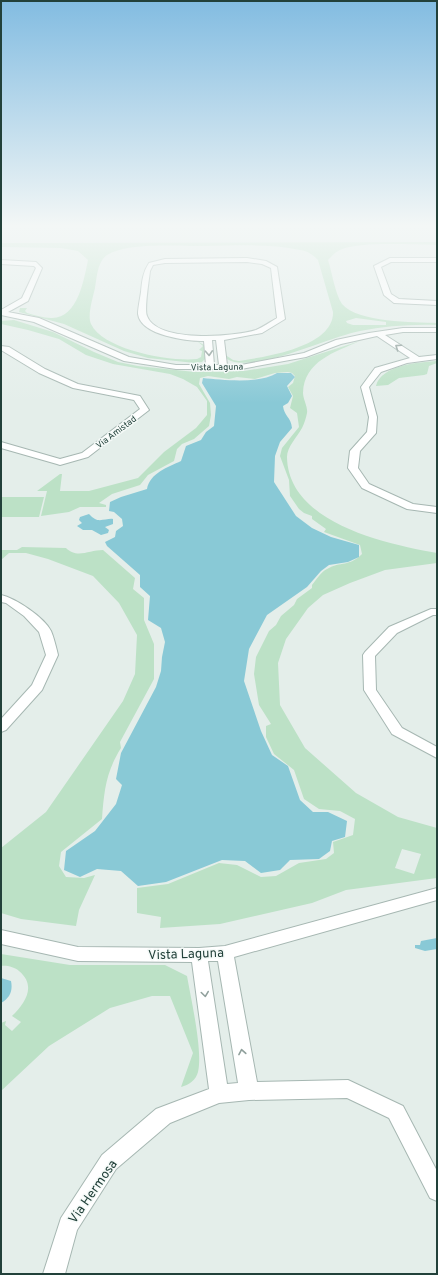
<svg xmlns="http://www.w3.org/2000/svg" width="438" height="1275" font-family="Overpass,sans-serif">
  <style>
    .green { fill: #bce1c6; fill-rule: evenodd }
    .water { fill: #89c9d6 }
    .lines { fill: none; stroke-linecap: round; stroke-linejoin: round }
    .minor-casing { stroke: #a6b7b2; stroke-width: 2 }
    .minor { fill: #fff; fill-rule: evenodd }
    .oneway { stroke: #90a09c }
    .labels { text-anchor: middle; stroke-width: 3; stroke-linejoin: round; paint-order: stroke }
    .far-street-label { font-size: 9px; fill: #22413a; stroke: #f5faf8 }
    .near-street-label { font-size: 13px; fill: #22413a; stroke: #f5faf8 }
  </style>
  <rect width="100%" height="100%" fill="#e4eeea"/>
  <path class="green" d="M 437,242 L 437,245 C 414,245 359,241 340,250 C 335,252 332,256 328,260 C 332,272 335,294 342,304 C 358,323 414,322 437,323 L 437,325 C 412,324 385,326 360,331 C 331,336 252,375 227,359 L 227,356 L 233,360 L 239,361 C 265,357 334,347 333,312 L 318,260 C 313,255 308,251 300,250 C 269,243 235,246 203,246 C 178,246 128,242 107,255 C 97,262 97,278 95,288 C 93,297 87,316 91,324 C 103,350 171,362 197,359 L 201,357 L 202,351 L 199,350 L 203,346 L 197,341 L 204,345 L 205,359 L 202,362 L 195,363 L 148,358 L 124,351 L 64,324 L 19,312 L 20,308 L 27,308 L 25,311 L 27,313 C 35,315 43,318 51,318 C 78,319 84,279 88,260 L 78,251 L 61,248 L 1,247 L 1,243 ZM 356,318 L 386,322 L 386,325 L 353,325 L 347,323 L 346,321 Z
    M 14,320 L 53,332 L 94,352 L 118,362 L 138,366 L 195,372 L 244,371 L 288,364 L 360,341 C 335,352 304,361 303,393 C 303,399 308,407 307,413 C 306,418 304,424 302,428 C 297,437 287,447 287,457 C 288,523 386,544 437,553 L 437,563 L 385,570 L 350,583 L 323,595 L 308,608 L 286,639 L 278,663 L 280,705 L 305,748 L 356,793 L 398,817 L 437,828 L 437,878 L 346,890 L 312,903 L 220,924 L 160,928 L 161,917 L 137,913 L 137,888 L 168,884 L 219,863 L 237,865 L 261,877 L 276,876 L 299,863 L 326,859 L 334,853 L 333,842 L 353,835 L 355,819 L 340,811 L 319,809 L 304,799 L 294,770 L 274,754 L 266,737 L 266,726 L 271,724 L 259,705 L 254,674 L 256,657 L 269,631 L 276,625 L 281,616 L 294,605 L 297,599 L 312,588 L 312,585 C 316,580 321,572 327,569 C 341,561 349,567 362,554 L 360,545 L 324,532 L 326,529 L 312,519 L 312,516 L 304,513 L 299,509 L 290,496 L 289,480 L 280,456 L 282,448 L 299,427 L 297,413 L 290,408 L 293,396 L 288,387 L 293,383 L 295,376 L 292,373 L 288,372 L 275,373 L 255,379 L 237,377 L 229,379 L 208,376 L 200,378 L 199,384 L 210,403 L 211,415 L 209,426 L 194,439 L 182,444 L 177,449 L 174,461 L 148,475 L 140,485 L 112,494 L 99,503 L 106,505 L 106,507 L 80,507 L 69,512 L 41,516 L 47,491 L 37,491 L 60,474 L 62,474 L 60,491 L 89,491 L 138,478 L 164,452 L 196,428 L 207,415 L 207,401 L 197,387 L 183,379 L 170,374 L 113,364 L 86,355 L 59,339 L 28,330 L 1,324 L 1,321 ZM 402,849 L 421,854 L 414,874 L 395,868 Z
    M 437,361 L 437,363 L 429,366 L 427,374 L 424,375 L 399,378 L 388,385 L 376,386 C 381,365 419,362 437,361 Z
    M 1,497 L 44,497 L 39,517 L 1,517 Z
    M 22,547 L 66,548 C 77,559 89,550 103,550 L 135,578 L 133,589 L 144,598 L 144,620 L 154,644 L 154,679 L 120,742 L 121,748 C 106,772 104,791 102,819 L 61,852 L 59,866 L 66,877 L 84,878 L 95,875 L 79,910 L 76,926 L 21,919 L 1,913 L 1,848 L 46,812 L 123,701 L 135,674 L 137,635 L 119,603 L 93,576 L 48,559 L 26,553 L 9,553 L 1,560 L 1,550 L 17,550 Z
    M 1,954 L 70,965 L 165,965 L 187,976 C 191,999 203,1051 198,1072 C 196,1080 189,1085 181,1087 L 193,1053 L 170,996 L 152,996 L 110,1008 L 49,1046 L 1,1091 L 1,1023 L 6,1021 L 5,1025 L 12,1031 L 21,1022 L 12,1016 C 25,1003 37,986 19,971 C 15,967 6,965 1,966 Z"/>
  <path class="water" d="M 277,373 L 291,373 L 295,377 L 287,386 L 292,396 L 288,403 L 283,406 C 284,416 291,417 292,428 L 280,442 L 275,456 L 274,482 L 296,516 L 312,528 L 331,537 L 359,545 L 359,557 L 348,562 L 329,565 L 321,571 L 307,587 L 267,615 L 249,649 L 244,681 L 261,731 L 272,755 L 288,766 L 300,800 L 313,812 L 328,812 L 347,821 L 345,837 L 332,841 L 330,851 L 319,859 L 290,860 L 280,870 L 261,873 L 245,861 L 222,860 L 166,882 L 138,886 L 121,871 L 97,869 L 80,877 L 64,870 L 66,851 L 95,831 L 116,804 L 122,785 L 116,779 L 121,753 L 156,687 L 161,671 L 162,657 L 165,642 L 161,628 L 148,620 L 150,596 L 140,587 L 140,575 L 107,546 L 105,542 L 115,537 L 116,531 L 123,526 L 122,519 L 114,512 L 109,511 L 110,502 L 121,497 L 147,489 C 150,473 168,467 181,461 L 186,446 L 201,440 L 206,432 L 214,426 L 216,406 L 202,383 L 203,378 C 224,380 259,384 277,373 Z
    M 89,514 C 91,516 93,518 95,519 C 100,522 108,518 113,519 L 113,524 L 105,527 L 109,530 L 108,533 L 101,535 L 92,530 L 83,530 L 77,526 L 82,523 L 79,520 L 80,517 Z
    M 437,938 L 437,949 L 425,951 L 415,948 L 415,945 L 420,945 L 421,941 Z
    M 1,978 L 11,981 C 13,991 10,998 1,1003 Z"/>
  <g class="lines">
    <defs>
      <path id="minor" d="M 247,258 L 266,261 L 277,267 L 285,319 L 262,333 L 224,340 L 227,365 L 241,365 L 304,353 L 336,340 L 369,333 L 403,328 L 437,328 L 437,332 L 403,332 L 385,335 L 419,357 L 437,355 L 437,359 L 407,363 L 381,372 L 369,387 L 377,417 L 376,433 L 360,451 L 358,468 L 369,484 L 413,504 L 437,507 L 437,513 L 407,509 L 362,488 L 348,468 L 350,451 L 367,432 L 369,417 L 361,387 L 375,368 L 410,358 L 377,336 L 341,344 L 306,357 L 241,369 L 176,369 L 124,361 L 34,322 L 1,315 L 1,310 L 22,298 L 36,268 L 34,266 L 1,264 L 1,260 L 36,262 L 42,268 L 28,301 L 8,312 L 39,318 L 129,357 L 176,365 L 206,365 L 204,341 C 188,341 141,336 138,314 C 138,308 140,299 141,292 C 142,281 143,272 149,263 L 165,259 ZM 247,262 L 262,264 L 271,268 L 277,318 C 270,322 263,327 256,330 C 234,337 157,343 147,316 C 144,310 149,280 150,271 L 153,265 L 165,263 ZM 212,340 L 216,340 L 219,365 L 214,365 Z
        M 390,258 L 437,258 L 437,262 L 391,262 L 381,267 L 391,294 L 399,299 L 437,301 L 437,305 L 394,303 L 384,295 L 374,266 Z
        M 1,346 L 9,347 L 45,369 L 78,384 L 140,396 L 149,410 L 88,457 L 60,465 L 57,464 L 1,448 L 1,442 L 60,459 L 82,453 L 140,409 L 134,400 L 73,388 L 39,373 L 1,350 Z
        M 1,595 C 15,598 44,617 51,631 C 54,638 56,647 58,655 L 42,690 L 6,730 L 1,732 L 1,719 L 32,685 L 46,655 L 39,632 L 24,616 L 6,603 L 1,602 Z
        M 431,609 L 437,609 L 437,615 L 433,615 L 397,633 L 375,656 L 376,690 L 402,728 L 437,747 L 437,758 L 392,734 L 364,690 L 363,655 L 365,652 L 389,627 Z
        M 437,888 L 437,900 L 234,957 L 257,1082 L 348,1080 L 403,1106 L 437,1171 L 437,1201 L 430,1198 L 389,1118 L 347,1098 L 249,1100 L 219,1103 L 170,1123 L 116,1169 L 77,1230 L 65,1274 L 43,1274 L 61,1218 L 102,1155 L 156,1109 L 209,1089 L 192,962 L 78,961 L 1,944 L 1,930 L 78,947 L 199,948 L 225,946 ZM 208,961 L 218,961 L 238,1083 L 227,1084 Z"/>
    </defs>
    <use href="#minor" class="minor-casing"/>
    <use href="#minor" class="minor"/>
  </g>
  <defs><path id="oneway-chevron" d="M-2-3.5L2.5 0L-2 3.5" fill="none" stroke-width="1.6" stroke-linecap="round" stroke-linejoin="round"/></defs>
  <g class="oneway">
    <use href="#oneway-chevron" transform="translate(398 347) rotate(-146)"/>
    <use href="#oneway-chevron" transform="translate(209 353) rotate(87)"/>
    <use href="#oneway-chevron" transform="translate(205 994) rotate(82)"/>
    <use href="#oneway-chevron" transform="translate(242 1052) rotate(-100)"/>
  </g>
  <linearGradient id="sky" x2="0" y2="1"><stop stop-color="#82bce1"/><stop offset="0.56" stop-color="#f3f7f6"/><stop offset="1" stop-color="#f3f7f6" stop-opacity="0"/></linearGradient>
  <rect width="438" height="403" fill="url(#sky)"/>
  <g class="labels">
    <g class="far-street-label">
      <text transform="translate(217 367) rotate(-1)" y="3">Vista Laguna</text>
      <text transform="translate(116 432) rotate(-37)" y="3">Via Amistad</text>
    </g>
    <g class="near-street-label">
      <text transform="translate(186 953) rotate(-2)" y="5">Vista Laguna</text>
      <text transform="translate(92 1191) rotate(-55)" y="5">Via Hermosa</text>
    </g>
  </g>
  <rect width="438" height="1275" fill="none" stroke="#22413a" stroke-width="4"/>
</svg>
